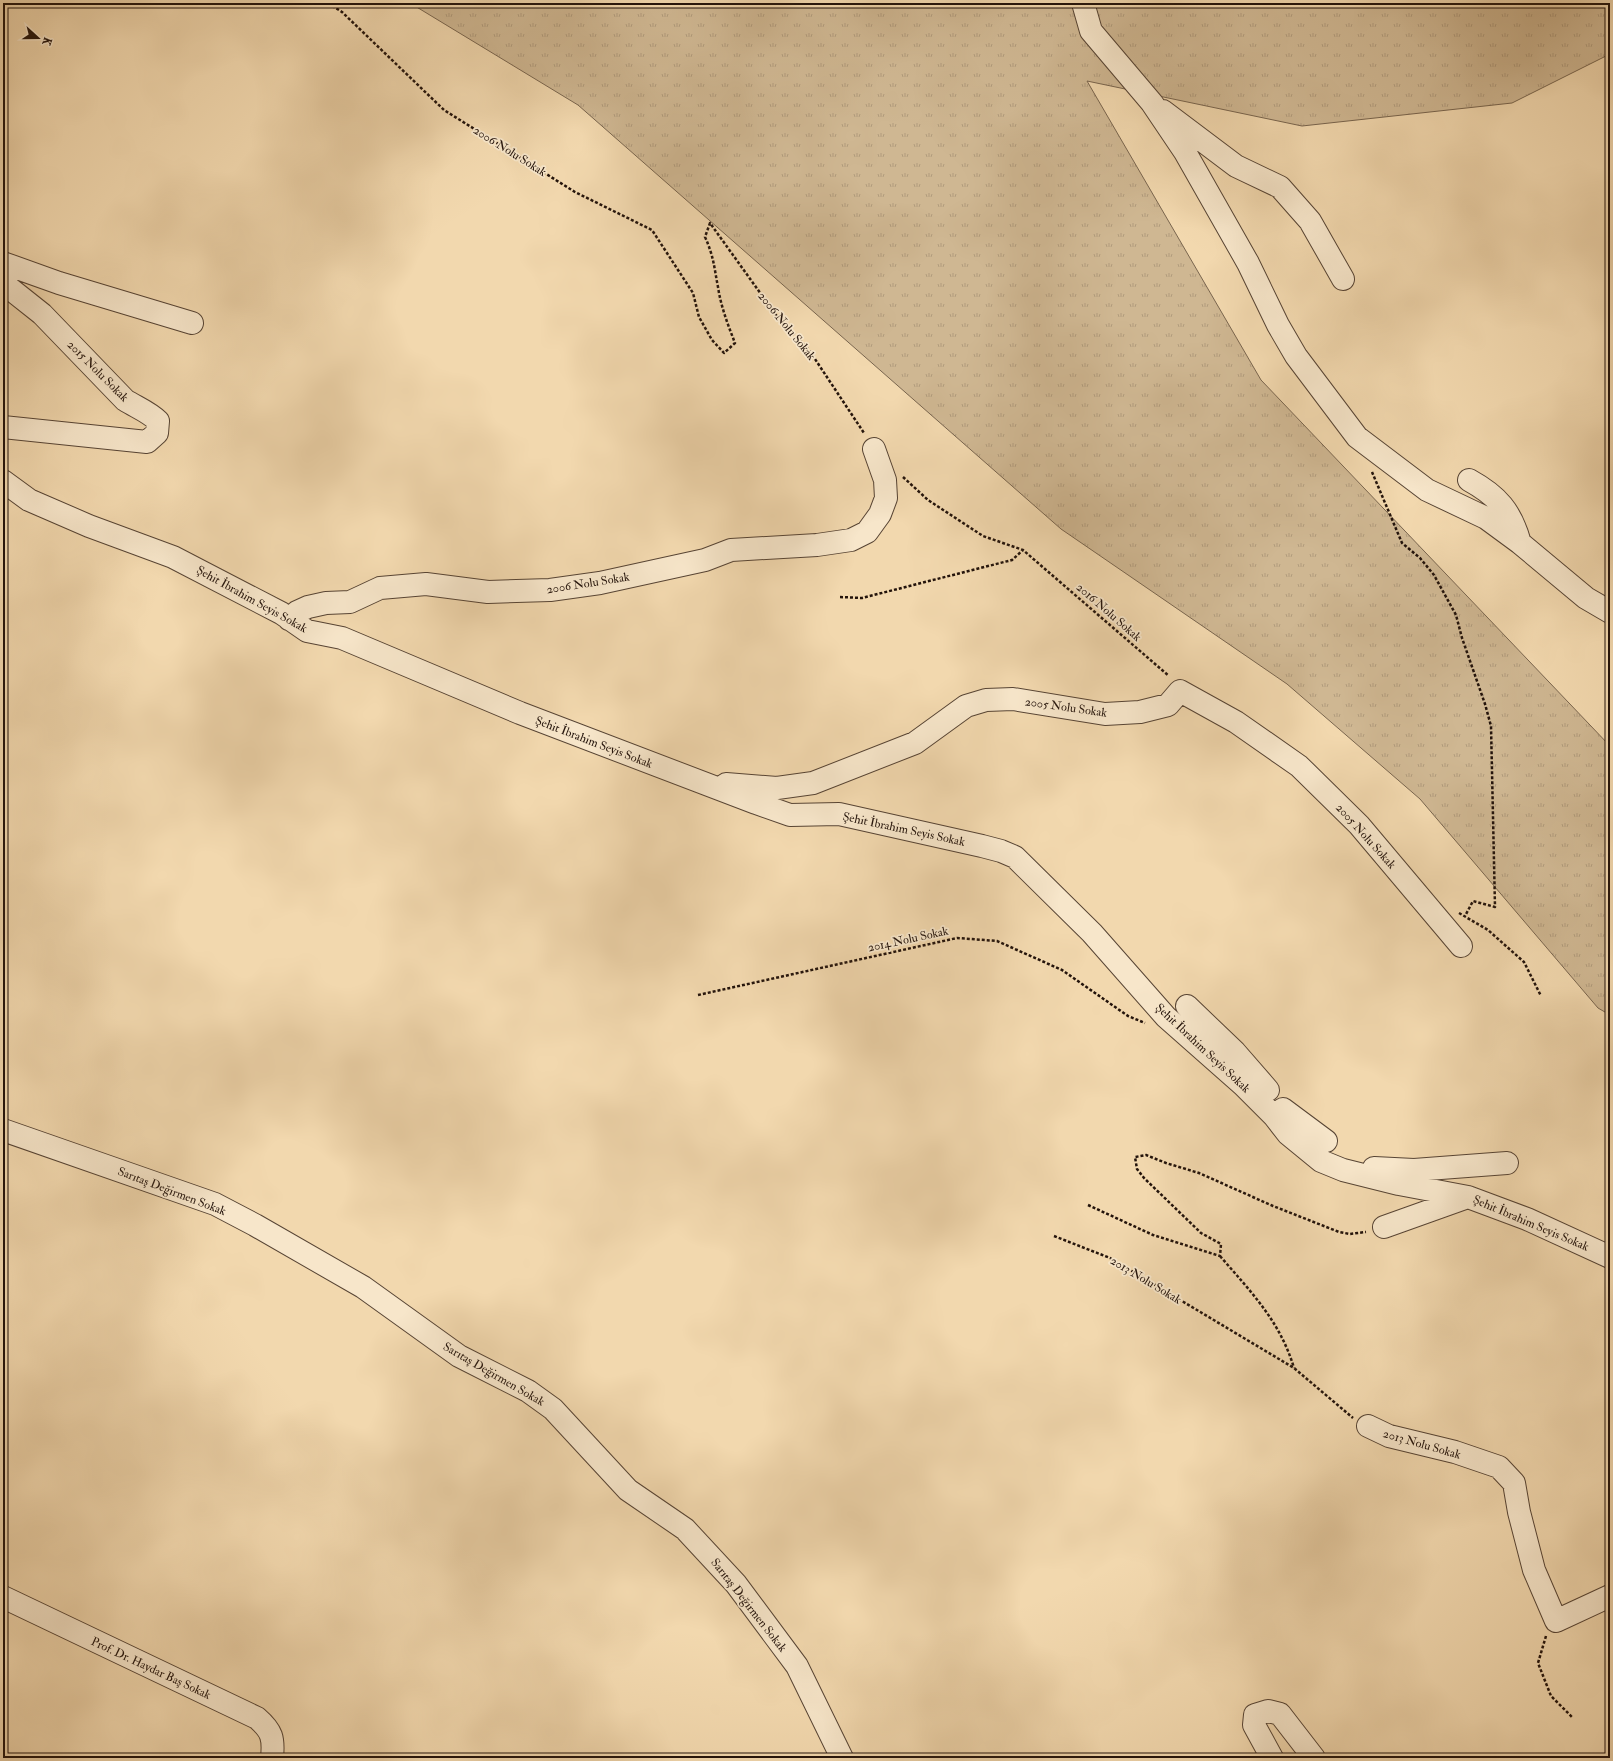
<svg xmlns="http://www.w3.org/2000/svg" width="1613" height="1761" font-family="'IM FELL Double Pica',serif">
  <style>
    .grass { fill: url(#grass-tufts); stroke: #79654e }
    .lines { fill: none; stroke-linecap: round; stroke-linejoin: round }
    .minor-casing { stroke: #574434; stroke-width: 24 }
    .path { stroke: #23130b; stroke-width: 2.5; stroke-dasharray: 3 2; stroke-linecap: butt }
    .minor { stroke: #f7e6ca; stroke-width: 22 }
    .labels { text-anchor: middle; stroke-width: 3.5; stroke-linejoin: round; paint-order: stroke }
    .street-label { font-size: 12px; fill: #23130b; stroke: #f7e6ca }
  </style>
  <defs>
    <pattern id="grass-tufts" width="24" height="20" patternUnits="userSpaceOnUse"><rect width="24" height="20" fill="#cfb792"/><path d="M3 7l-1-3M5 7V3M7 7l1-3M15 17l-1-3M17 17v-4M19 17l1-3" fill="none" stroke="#b19c7d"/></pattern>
  </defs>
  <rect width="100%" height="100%" fill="#f2d8ae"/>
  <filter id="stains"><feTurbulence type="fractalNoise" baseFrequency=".005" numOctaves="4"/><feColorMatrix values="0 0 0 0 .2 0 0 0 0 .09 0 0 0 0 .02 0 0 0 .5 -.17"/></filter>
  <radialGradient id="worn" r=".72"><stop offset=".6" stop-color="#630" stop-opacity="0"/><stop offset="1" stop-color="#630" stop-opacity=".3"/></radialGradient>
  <path class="grass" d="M 410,3 L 1610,3 L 1610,54 L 1512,103 L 1302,126 L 1087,81 L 1261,380 L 1610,746 L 1610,1015 L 1598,1008 L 1420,799 L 1287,684 L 1061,529 L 578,105 Z"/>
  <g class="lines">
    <defs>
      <path id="minor" d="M 1083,3 L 1091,31 L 1152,103 L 1185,152 L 1248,263 L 1278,325 L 1296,356 L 1357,437 L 1427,490 L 1486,518 L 1520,543 L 1586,598 L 1610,612
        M 1163,111 L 1236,166 L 1280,187 L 1310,221 L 1343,279
        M 3,263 L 59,283 L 192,323
        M 3,283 L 42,314 L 125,400 C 136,407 149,412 158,421 L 157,433 L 147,442 L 3,427
        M 1469,480 C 1498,496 1511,511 1520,543
        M 3,481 L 29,500 L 89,526 L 173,557 L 281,613 L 307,631 L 342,638 L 520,713 L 756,803 L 790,815 L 839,814 L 982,846 L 1001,851 L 1015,857 L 1092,933 L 1166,1017 L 1243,1085 L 1274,1116 L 1288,1134 L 1321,1161 L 1343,1170 L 1399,1184 L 1468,1197 L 1527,1219 L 1610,1257
        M 289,619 L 297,612 L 308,607 L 326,603 L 350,602 L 380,588 L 426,584 L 488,592 L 550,590 L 600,583 L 705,560 L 731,550 L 817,545 L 851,540 L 867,532 L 880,514 L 886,498 L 885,480 L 874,449
        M 726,784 L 777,788 L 813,783 L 915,743 L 966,706 L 986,700 L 1013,699 L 1105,714 L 1140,712 L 1168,705 L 1180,691 L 1236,722 L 1299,766 L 1359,825 L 1461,946
        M 1187,1006 L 1235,1052 L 1268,1090
        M 1274,1116 L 1283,1109 L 1326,1141
        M 3,1130 L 215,1204 L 255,1225 L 363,1287 L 459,1356 L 528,1391 L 553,1409 L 628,1490 L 685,1529 L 736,1584 L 797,1666 L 842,1758
        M 1374,1168 L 1414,1170 L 1507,1163
        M 1384,1227 L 1468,1197
        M 1368,1426 L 1389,1436 L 1455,1452 L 1499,1467 L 1514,1483 L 1519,1512 L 1534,1570 L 1556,1621 L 1610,1596
        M 3,1597 L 257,1718 C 272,1731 274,1738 272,1758
        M 1272,1758 L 1254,1725 L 1255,1715 L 1268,1711 L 1280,1714 L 1314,1758"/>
    </defs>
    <use href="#minor" class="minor-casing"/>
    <path class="path" d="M 328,3 L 342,12 L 444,110 L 575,192 L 652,230 L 693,293 L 699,317 L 712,340 L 724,353 L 735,343 C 728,325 721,307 718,287 C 714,267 714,257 705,237 L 710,223 L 776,315 L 809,350 L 864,433
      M 1372,472 L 1402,543 L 1420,558 L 1434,575 L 1456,615 L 1462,638 L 1485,704 L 1491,726 L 1495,907 L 1473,901 L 1465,916
      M 903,477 L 928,500 L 983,536 L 1023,550 L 1169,676
      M 840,597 L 862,598 L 1012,560 L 1023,550
      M 1459,913 L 1488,930 L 1524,962 L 1541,996
      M 698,995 L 957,938 L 997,941 L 1062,970 L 1128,1016 L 1145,1023
      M 1088,1205 L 1153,1235 L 1220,1256 L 1221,1244 L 1201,1233 L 1144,1178 L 1137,1169 L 1135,1157 L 1146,1155 L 1166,1163 L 1199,1173 L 1273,1206 L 1339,1232 L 1350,1234 L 1366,1232
      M 1054,1236 L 1110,1258 L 1294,1368 L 1353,1418
      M 1220,1256 C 1251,1292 1280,1321 1294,1368
      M 1546,1636 L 1538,1663 L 1551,1696 L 1572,1717"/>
    <use href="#minor" class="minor"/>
  </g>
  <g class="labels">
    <g class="street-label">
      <text transform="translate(510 151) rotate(32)" y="4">2006 Nolu Sokak</text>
      <text transform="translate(787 326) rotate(51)" y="4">2006 Nolu Sokak</text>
      <text transform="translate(98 371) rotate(45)" y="4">2015 Nolu Sokak</text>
      <text transform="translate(588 583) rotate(-9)" y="4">2006 Nolu Sokak</text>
      <text transform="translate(252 599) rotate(29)" y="4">Şehit İbrahim Seyis Sokak</text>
      <text transform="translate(1109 612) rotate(41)" y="4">2016 Nolu Sokak</text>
      <text transform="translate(1066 707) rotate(8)" y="4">2005 Nolu Sokak</text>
      <text transform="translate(594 742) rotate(21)" y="4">Şehit İbrahim Seyis Sokak</text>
      <text transform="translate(904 829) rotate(12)" y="4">Şehit İbrahim Seyis Sokak</text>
      <text transform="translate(1366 836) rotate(48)" y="4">2005 Nolu Sokak</text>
      <text transform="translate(908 939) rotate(-12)" y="4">2014 Nolu Sokak</text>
      <text transform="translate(1203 1048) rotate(43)" y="4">Şehit İbrahim Seyis Sokak</text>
      <text transform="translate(172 1191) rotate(21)" y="4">Sarıtaş Değirmen Sokak</text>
      <text transform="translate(1531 1223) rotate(23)" y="4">Şehit İbrahim Seyis Sokak</text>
      <text transform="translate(1146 1280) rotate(31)" y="4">2013 Nolu Sokak</text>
      <text transform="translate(494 1374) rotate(30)" y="4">Sarıtaş Değirmen Sokak</text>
      <text transform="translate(1422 1444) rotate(16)" y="4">2013 Nolu Sokak</text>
      <text transform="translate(749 1605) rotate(52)" y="4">Sarıtaş Değirmen Sokak</text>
      <text transform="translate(151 1668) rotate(25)" y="4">Prof. Dr. Haydar Baş Sokak</text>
    </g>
  </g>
  <rect width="1613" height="1761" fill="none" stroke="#f2d8ae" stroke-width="16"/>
  <rect x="4" y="4" width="1605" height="1753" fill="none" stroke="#23130b" stroke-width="2"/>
  <rect x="8" y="8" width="1597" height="1745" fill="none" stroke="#23130b"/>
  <g transform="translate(38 38) rotate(111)" stroke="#f7e6ca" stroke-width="3" paint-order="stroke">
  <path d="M0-3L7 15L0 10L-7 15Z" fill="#23130b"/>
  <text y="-6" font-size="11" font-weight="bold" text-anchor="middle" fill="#23130b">K</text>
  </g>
  <rect width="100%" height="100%" filter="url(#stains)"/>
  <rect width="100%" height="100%" fill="url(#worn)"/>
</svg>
